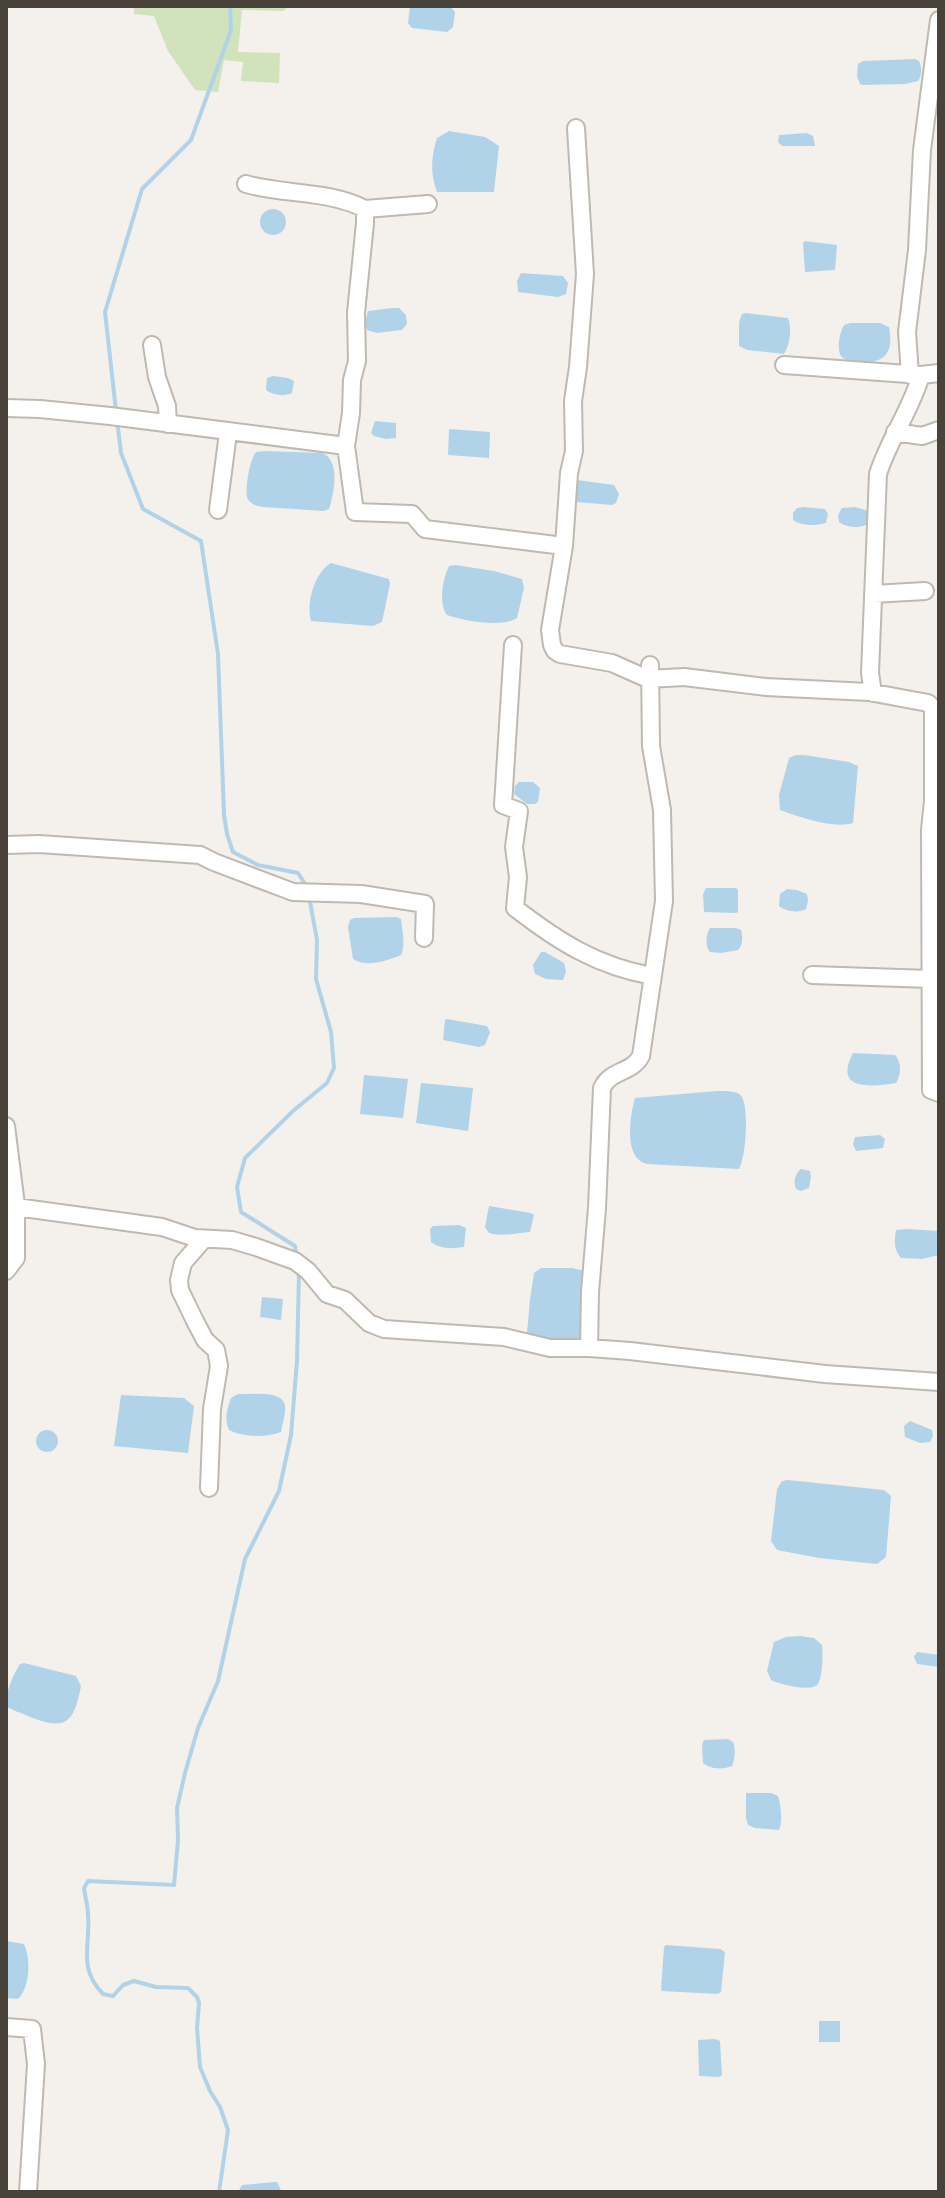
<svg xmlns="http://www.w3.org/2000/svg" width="945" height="2198" font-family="Figtree,sans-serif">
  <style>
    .green { fill: #d1e3ba }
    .water { fill: #b0d3e9 }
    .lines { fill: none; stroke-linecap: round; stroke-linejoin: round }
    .stream { stroke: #b0d3e9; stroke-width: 4 }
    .minor-casing { stroke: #bfb9af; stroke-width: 20 }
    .minor { stroke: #fff; stroke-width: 16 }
  </style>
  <rect width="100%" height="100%" fill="#f4f1ec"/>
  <path class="green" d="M 134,6 L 289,6 L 283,11 L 242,10 L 238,52 L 280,53 L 279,83 L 241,81 L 243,62 L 224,60 L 218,92 L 195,90 L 168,51 L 154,16 L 134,14 Z"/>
  <path class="water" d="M 410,6 L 450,6 L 455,12 L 453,27 L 447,32 L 412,28 L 408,23 Z
    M 915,59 L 919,61 C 922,67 922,76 918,81 L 905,84 L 863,85 L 860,84 L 857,77 L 858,64 L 863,61 Z
    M 449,131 L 485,137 L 499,146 L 494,192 L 437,192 C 430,173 431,157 437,138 Z
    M 807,133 L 813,136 L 815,146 L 782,146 L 778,142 L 779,135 Z
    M260 222a13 13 0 1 1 26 0a13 13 0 1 1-26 0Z
    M 805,241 L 837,245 L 835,270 L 805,272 L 803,243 Z
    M 521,273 L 563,276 L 568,283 L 566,294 L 558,297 L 518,292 L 517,281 Z
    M 392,308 L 399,308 L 406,315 L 407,324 L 402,330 L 377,333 L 367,330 L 365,323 L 368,311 Z
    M 746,313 L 788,318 C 792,328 790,345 784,354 L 747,350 L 739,346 L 739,322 L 742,314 Z
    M 850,323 L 880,323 L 889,327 C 894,353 885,364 859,362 C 853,362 845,361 841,356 C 836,348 840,332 844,325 Z
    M 273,376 L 288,378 L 294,381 L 292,393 C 284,397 273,395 266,390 L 267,378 Z
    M 375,421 L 396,423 L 396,438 L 386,439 L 374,436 L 371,433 Z
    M 449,429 L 490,432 L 489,458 L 448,455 Z
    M 264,451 L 322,453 C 341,460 334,493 329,509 L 324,511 L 263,507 C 257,506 249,504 247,497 C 245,488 250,459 256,452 Z
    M 577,480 L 614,485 L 619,494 L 616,503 L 612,505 L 576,502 L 572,498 L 574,481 Z
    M 803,507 L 825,509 L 828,514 L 826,523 C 816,526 801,526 793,520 L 793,513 L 797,508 Z
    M 855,507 L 869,511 L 869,523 C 862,529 847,528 839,522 L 838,515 L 842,508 Z
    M 331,563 L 389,579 L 390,584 L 382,622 L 373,626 L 311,621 C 306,604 314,573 331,563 Z
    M 455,565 L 494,571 L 522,579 L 524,588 L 517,618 C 502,628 464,621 447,615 C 438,603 443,578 449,566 Z
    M 804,755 L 849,762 L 858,766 L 853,823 C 834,829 799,817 780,810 L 779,795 L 789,758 L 796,755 Z
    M 519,782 L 533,782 L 540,788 L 538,802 L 535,804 L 527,804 L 514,794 L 515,786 Z
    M 706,888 L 736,888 L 738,890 L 738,912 L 736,913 L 704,912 L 703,894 Z
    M 787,889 L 797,890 L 807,894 L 808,901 L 806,909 C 799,913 786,912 779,906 L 780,894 Z
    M 397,917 L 401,919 C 402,931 406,943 401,955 C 387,961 366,968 353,959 L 348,927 L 350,920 L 354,918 Z
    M 710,928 L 736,928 L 741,930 C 743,937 743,945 738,950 L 721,953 L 710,952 C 705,947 706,933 710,928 Z
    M 541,952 L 545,952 L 564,963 L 566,972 L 563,980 L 546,979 L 535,974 L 533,965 Z
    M 447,1019 L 487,1026 L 490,1032 L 485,1045 L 479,1047 L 443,1040 L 445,1020 Z
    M 853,1053 L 895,1055 C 902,1062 901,1075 896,1083 C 871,1087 833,1091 853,1053 Z
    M 364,1075 L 408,1079 L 403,1118 L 360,1114 Z
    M 421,1083 L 473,1088 L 468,1131 L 416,1123 Z
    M 717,1091 C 725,1091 738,1090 742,1097 C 749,1111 746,1156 739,1169 L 647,1164 C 623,1159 630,1116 635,1098 Z
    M 880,1135 L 885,1139 L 883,1148 L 856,1151 L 853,1144 L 855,1137 Z
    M 801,1169 L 810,1171 L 811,1177 L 809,1188 L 801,1191 L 796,1189 C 793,1182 795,1174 801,1169 Z
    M 489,1206 L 531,1213 L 534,1215 L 530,1232 C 516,1233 502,1237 489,1233 L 485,1227 Z
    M 459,1225 L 466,1228 L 464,1247 C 452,1249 440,1249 431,1242 L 430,1229 L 433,1226 Z
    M 907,1229 L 939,1231 L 939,1255 L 922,1259 L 901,1258 C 894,1250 894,1241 896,1230 Z
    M 541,1268 L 572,1268 L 585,1271 L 583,1327 L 579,1340 L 555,1341 L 529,1336 L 527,1333 L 530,1299 L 534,1273 Z
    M 262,1297 L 283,1299 L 281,1320 L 260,1317 Z
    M 238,1394 C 250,1395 283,1389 285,1406 C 286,1414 282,1425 281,1432 C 266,1438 243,1437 229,1430 C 224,1419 227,1409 231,1398 Z
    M 121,1395 L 184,1398 L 194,1406 L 188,1453 L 114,1446 Z
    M 910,1421 L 932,1430 L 933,1436 L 930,1442 L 920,1443 L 905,1437 L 904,1426 Z
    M36 1441a11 11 0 1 1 22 0a11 11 0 1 1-22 0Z
    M 788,1480 L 884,1490 L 891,1496 L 886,1557 L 877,1564 L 819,1558 L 777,1550 L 771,1541 L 777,1489 L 782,1481 Z
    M 800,1636 L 814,1638 L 822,1645 C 823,1653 823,1679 817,1685 C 808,1692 780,1684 771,1680 L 767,1671 L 774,1642 L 786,1637 Z
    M 917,1652 L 939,1655 L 939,1667 L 917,1664 L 914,1657 Z
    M 24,1663 L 76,1676 L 81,1686 C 74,1723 66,1731 30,1717 C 22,1713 13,1711 6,1706 C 6,1691 12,1677 20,1664 Z
    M 728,1739 L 733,1742 C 736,1749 735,1759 732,1766 C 723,1770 710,1769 703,1763 L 702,1745 L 704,1740 Z
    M 746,1793 L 771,1793 L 778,1796 C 781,1806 783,1821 779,1830 L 755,1828 L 748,1825 L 746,1818 Z
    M 6,1941 L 24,1944 C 31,1959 30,1988 18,1999 L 6,1998 Z
    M 666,1945 L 720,1949 L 725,1952 L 721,1992 L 718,1994 L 662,1991 L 661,1989 L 664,1947 Z
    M 819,2021 L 840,2021 L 840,2042 L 819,2042 Z
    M 698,2040 L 715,2039 L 720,2041 L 722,2075 L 719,2077 L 699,2076 Z
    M 274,2182 L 277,2182 L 282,2192 L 238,2192 L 242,2185 Z"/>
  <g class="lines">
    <path class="stream" d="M 116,411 L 105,312 L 142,189 L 191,140 L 231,30 L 230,6
      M 117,420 L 121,453 L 143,509 L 201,541 L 218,654 L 224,815 L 227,834 L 233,852 L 258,865 L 298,873 L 307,887
      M 296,1255 L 295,1246 L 241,1212 L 237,1187 L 245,1158 L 293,1111 L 327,1083 L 334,1068 L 331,1032 L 316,979 L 317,940 L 309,896
      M 219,2192 L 228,2130 L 220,2107 L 210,2091 L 200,2067 L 197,2028 L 199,2003 L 197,1997 L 188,1988 L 156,1987 L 134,1981 L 123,1985 L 113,1996 L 103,1994 C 77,1967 91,1946 88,1914 C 88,1906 85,1897 84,1888 L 88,1881 L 174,1885 L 178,1840 L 177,1808 L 185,1773 L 198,1728 L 218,1681 L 245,1559 L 279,1491 L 291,1435 L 297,1361 L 299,1271"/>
    <defs>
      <path id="minor" d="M 576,128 L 585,274 L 578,367 L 573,401 L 574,451 L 569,473 L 564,546 L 550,630 L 552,645 L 555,651 L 560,654 L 612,663 L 648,679 L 684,677 L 766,687 L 869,692 L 928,703 L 933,708 L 933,801 L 930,830 L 931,1090 L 939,1093
        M 246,184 C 285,195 328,190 365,209 L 365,223 L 356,313 L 357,361 L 352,380 L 351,413 L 346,446
        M 365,209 L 428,204
        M 152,345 L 157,377 L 167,406 L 168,424
        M 784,365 L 921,375 L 939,373
        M 910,375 L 907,332 L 917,250 L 922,150 L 939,20
        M 6,408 L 40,409 L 110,416 L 346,446 L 355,512 L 412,514 L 425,529 L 564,546
        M 895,432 L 922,436 L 939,430
        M 218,510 L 228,433
        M 873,594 L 925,591
        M 513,645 L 503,805 L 519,811 L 514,847 L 518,877 L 515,908 C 559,942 597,966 652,976
        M 873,693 L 870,673 L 878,474 C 889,439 911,410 921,375
        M 6,845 L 39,844 L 200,855 L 214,862 L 293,892 L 361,894 L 425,904 L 424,938
        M 812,975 L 930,979
        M 6,1126 L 16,1205 L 16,1258 L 6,1271
        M 16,1207 L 162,1227 L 195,1238 L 232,1240 L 256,1247 L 295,1261 L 308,1271 L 327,1294 L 345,1300 L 369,1323 L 384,1329 L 504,1337 L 550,1348 L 589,1348 L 630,1351 L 825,1374 L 939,1382
        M 204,1239 L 183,1263 L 179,1280 L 180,1290 L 194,1319 L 205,1340 L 216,1350 L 219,1366 L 212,1409 L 209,1488
        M 589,1348 L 590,1292 L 597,1208 L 602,1088 C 611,1069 631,1074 641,1056 L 664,901 L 662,810 L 651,746 L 650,665
        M 6,2027 L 32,2029 L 36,2064 L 28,2192"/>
    </defs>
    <use href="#minor" class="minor-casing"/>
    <use href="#minor" class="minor"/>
  </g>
  <rect width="945" height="2198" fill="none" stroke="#48423a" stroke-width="16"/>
</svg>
